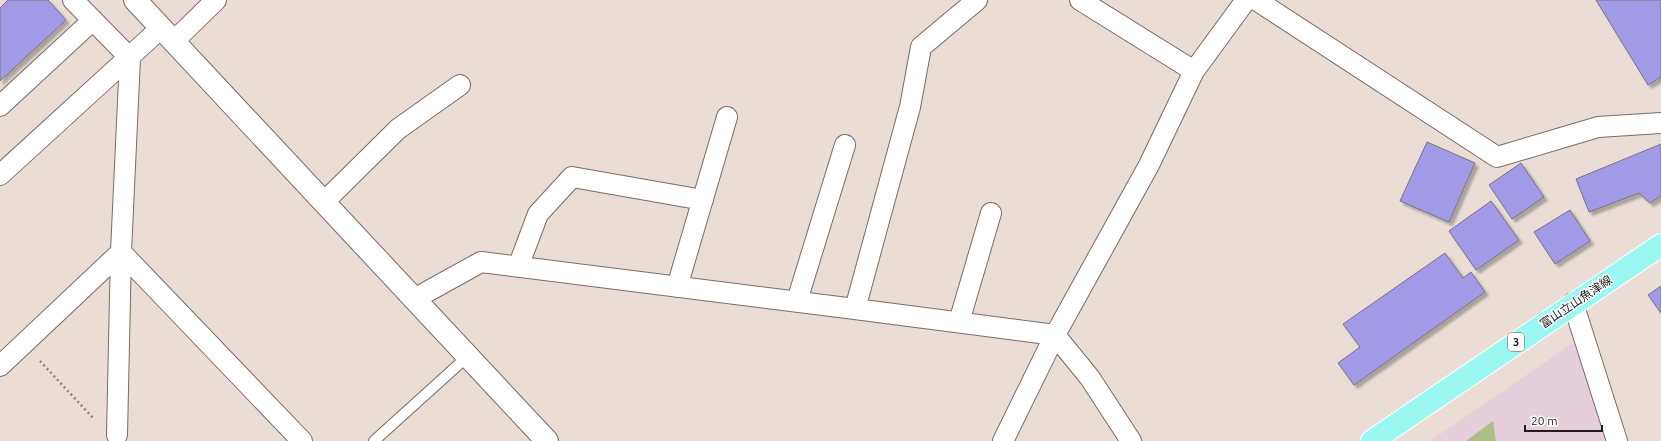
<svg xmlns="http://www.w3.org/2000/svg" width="1661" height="441" font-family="Ubuntu,'Noto Sans JP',sans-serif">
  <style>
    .education { fill: #e5cfdb }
    .green { fill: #adbe8a }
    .building { fill: #a29ae7; stroke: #74737e; filter: url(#shadow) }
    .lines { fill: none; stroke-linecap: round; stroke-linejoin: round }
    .lane-casing { stroke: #776c66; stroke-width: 12 }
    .street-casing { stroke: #776c66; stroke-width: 22 }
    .secondary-casing { stroke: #776c66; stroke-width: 24 }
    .primary-casing { stroke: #fff; stroke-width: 24 }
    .path { stroke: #8d847f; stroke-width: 2.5; stroke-dasharray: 2 3; stroke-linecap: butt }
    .lane { stroke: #fff; stroke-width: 10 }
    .street { stroke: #fff; stroke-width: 20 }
    .secondary { stroke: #fff; stroke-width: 22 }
    .primary { stroke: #9af7f2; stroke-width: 22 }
    .labels { text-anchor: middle; stroke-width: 3; stroke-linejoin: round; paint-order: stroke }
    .shield { fill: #fff; stroke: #64605f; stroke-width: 1 }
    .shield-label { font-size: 11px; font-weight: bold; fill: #211c1a }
    .street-label { font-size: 12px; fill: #211c1a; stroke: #fff }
  </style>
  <defs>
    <filter id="shadow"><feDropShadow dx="3.5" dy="3.5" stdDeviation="1" flood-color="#0004"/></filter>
  </defs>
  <rect width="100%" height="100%" fill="#e9ddd6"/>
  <path class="education" d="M 1576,341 L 1607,441 L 1430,441 Z"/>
  <path class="green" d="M 1493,421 L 1496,441 L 1466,441 Z"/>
  <path class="building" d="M 8,0 L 48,0 L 66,20 L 0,81 L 0,8 Z
    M 1596,0 L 1661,0 L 1661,77 L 1648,85 Z
    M 1427,142 L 1475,163 L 1449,222 L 1400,201 Z
    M 1661,144 L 1661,196 L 1650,203 L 1639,193 L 1589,212 L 1576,179 Z
    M 1521,163 L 1544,197 L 1512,219 L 1489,185 Z
    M 1491,201 L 1519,240 L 1476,270 L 1449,231 Z
    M 1570,210 L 1590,241 L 1555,264 L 1534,232 Z
    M 1445,253 L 1463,278 L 1471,272 L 1485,292 L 1354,385 L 1338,363 L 1360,347 L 1343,324 Z
    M 1661,286 L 1661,313 L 1648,295 Z"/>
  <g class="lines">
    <defs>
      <path id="lane" d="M 374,441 L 468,356"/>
      <path id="street" d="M 73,0 L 130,58 L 121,252 L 117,435
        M 1080,0 L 1194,71
        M 1256,0 L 1497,157 L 1598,127 L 1661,123
        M 174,41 L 216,0
        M 0,106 L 93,20
        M 0,175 L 161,28
        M 324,202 L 398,129 L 460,85
        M 121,252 L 302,441
        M 518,267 L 538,214 L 572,177 L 703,200
        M 677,287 L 727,117
        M 414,299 L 481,262 L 855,309 L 1055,335 L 1090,378 L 1131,441
        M 797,301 L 845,145
        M 1573,303 L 1617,441
        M 855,309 L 910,107 L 921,47 L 977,0
        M 959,322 L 991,213
        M 0,366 L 121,252
        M 1003,441 L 1055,335 L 1149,165 L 1194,71 L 1246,0"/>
      <path id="secondary" d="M 135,0 L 547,441"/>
      <path id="primary" d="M 1372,441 L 1661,245"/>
    </defs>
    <use href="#lane" class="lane-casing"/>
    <use href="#street" class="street-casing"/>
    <use href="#secondary" class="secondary-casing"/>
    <use href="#primary" class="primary-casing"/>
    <path class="path" d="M 40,361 L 94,419"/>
    <use href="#lane" class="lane"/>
    <use href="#street" class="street"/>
    <use href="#secondary" class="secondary"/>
    <use href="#primary" class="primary"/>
  </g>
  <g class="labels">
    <rect class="shield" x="1508" y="333" width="16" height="18" rx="3"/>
    <g class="shield-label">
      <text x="1516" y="346">3</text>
    </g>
    <g class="street-label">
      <text transform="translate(1576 302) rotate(-34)" y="4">富山立山魚津線</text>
    </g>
  </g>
  <path d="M1525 425v6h77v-6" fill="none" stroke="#211c1a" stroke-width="2"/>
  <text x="1531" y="425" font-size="12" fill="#211c1a" stroke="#ffffff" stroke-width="3" paint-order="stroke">20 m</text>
</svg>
